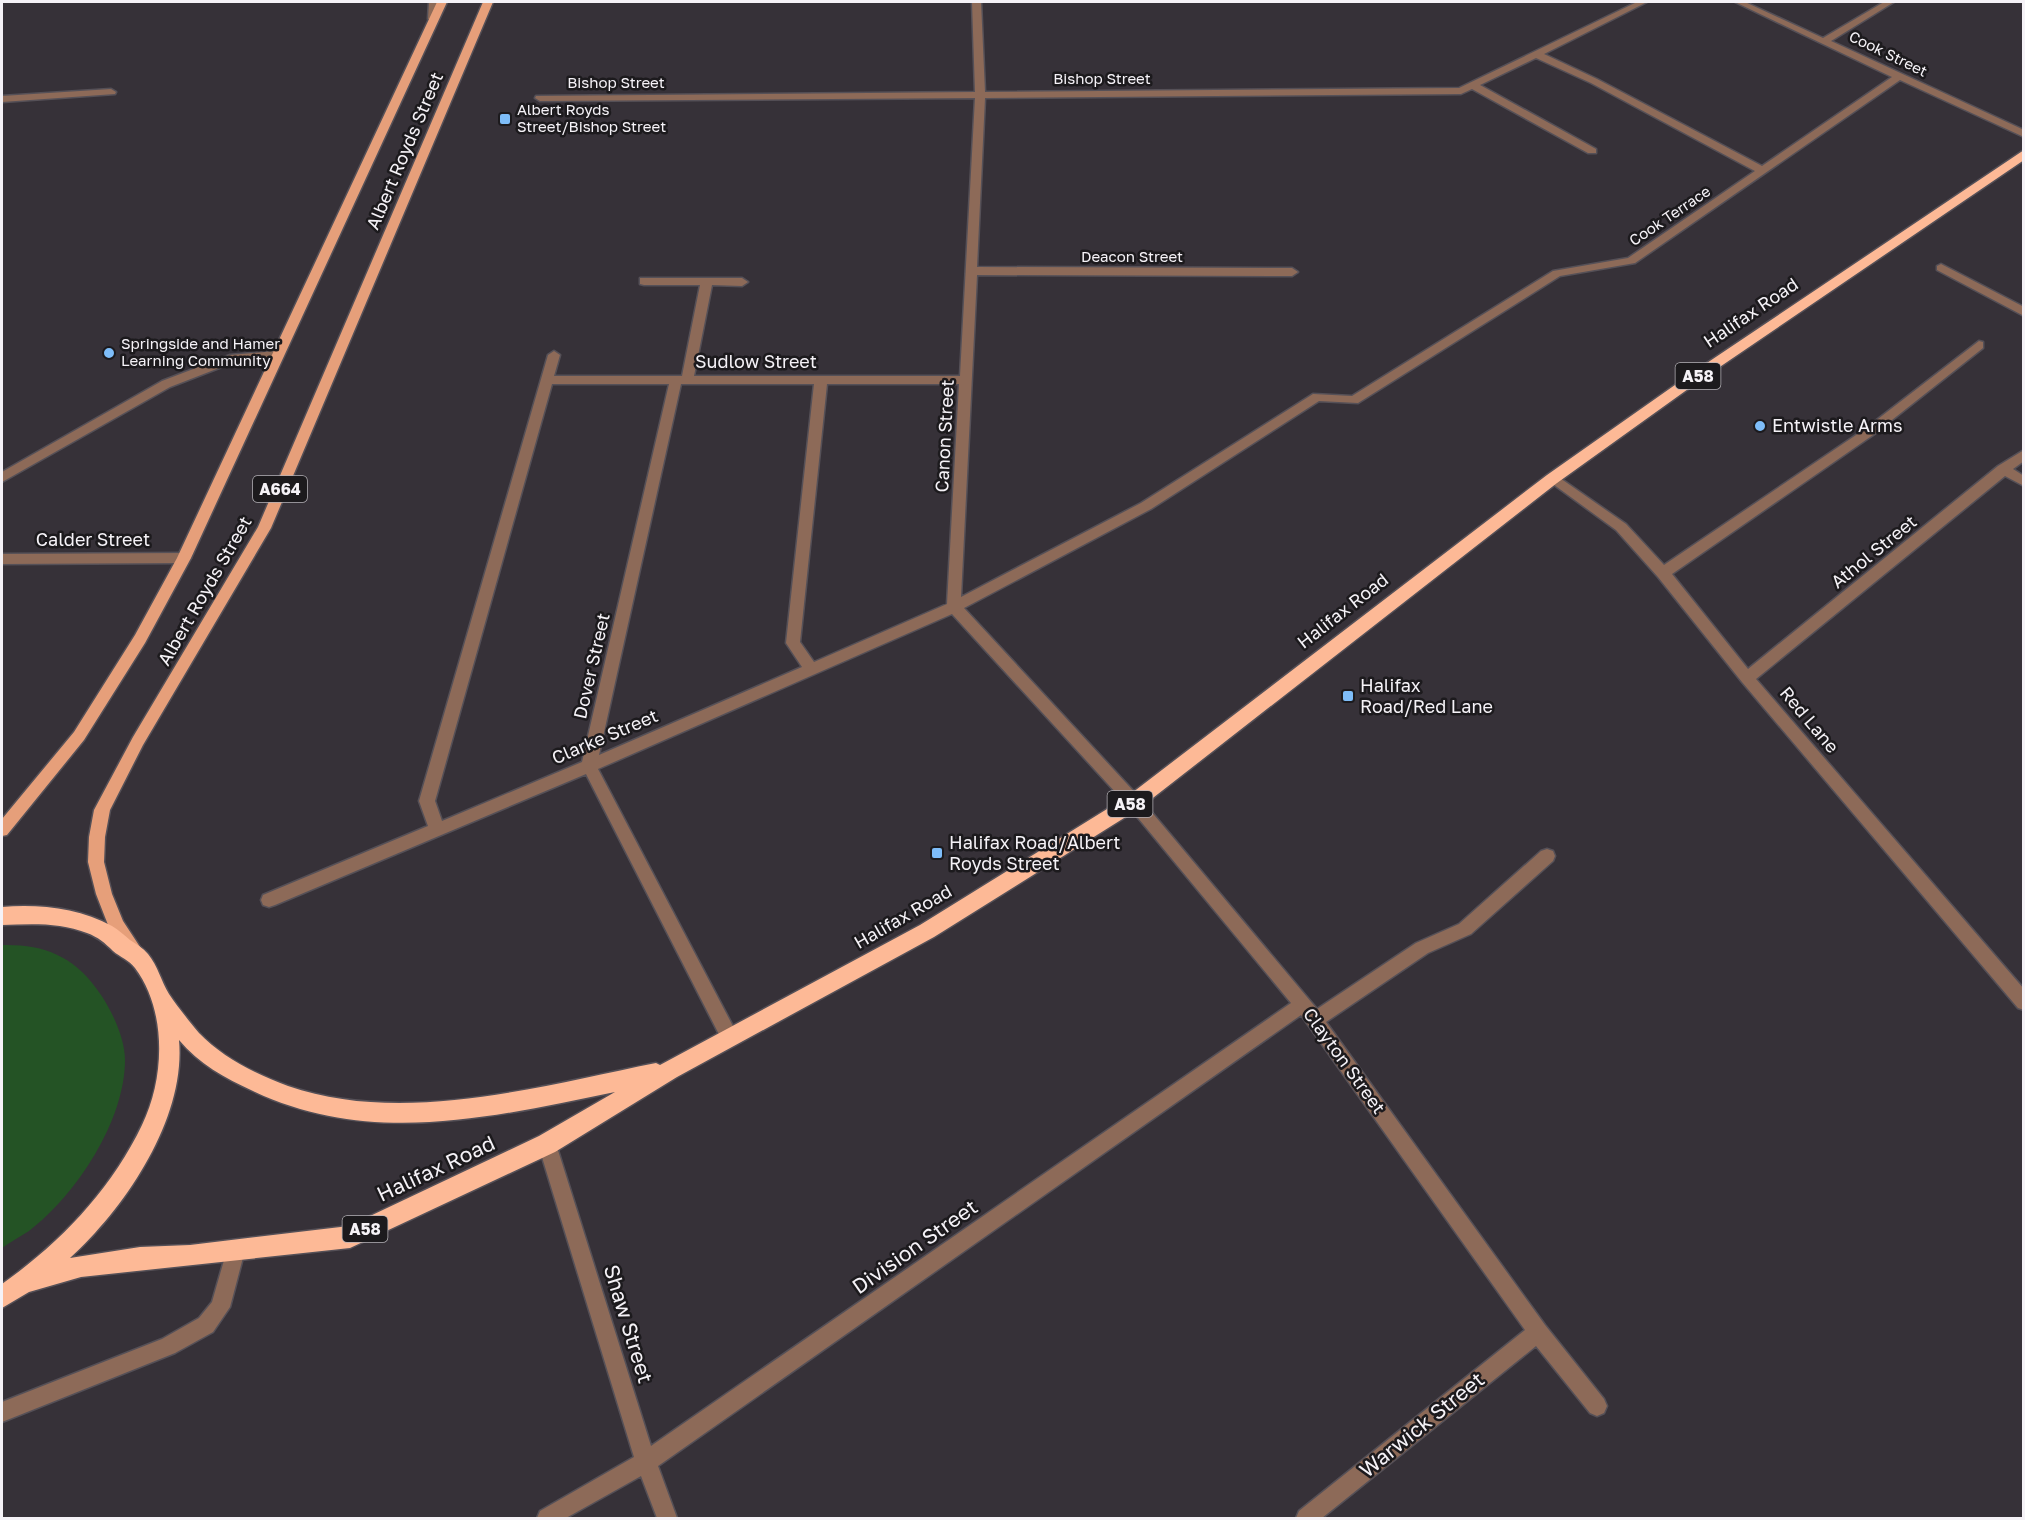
<svg xmlns="http://www.w3.org/2000/svg" width="2025" height="1520" font-family="'Golos Text',sans-serif">
  <style>
    .green { fill: #245325 }
    .lines { fill: none; stroke-linecap: round; stroke-linejoin: round }
    .minor-casing { stroke: #555057; stroke-width: 3 }
    .major-casing { stroke: #555057; stroke-width: 3 }
    .highway-casing { stroke: #555057; stroke-width: 3 }
    .minor { fill: #8d6a58; fill-rule: evenodd }
    .major { fill: #e69f7a; fill-rule: evenodd }
    .highway { fill: #fdb996; fill-rule: evenodd }
    .poi-dot { fill: #7ebdf9; stroke: #1c1a1d; stroke-width: 2 }
    .labels { text-anchor: middle; stroke-width: 5; stroke-linejoin: round; paint-order: stroke }
    .far-street-label { font-size: 15px; fill: #f5f2f7; stroke: #1c1a1d }
    .far-poi-label { font-size: 15px; fill: #f5f2f7; stroke: #1c1a1d; text-anchor: start }
    .shield { fill: #1c1a1d; stroke: #b4b1b6; stroke-width: 1.5 }
    .shield-label { font-size: 16px; font-weight: bold; fill: #f5f2f7 }
    .street-label { font-size: 18px; fill: #f5f2f7; stroke: #1c1a1d }
    .poi-label { font-size: 18px; fill: #f5f2f7; stroke: #1c1a1d; text-anchor: start }
    .near-street-label { font-size: 21px; fill: #f5f2f7; stroke: #1c1a1d }
  </style>
  <rect width="100%" height="100%" fill="#363138"/>
  <path class="green" d="M 2,945 C 42,944 72,955 96,988 C 110,1006 125,1037 125,1060 C 125,1121 76,1195 29,1231 C 20,1237 10,1242 2,1248 Z"/>
  <g class="lines">
    <defs>
      <path id="minor" d="M 429,2 L 439,2 L 436,21 L 428,19 Z
        M 972,2 L 981,2 L 985,92 L 1459,88 L 1637,2 L 1647,2 L 1544,54 L 1597,79 L 1762,166 L 1892,77 L 1735,2 L 1745,2 L 1823,38 L 1884,2 L 1894,2 L 1831,41 L 2024,130 L 2024,137 L 1900,80 L 1635,263 L 1560,276 L 1358,403 L 1319,401 L 1151,509 L 964,608 L 1139,797 L 1317,1009 L 1416,943 L 1459,924 L 1541,851 L 1547,849 L 1553,851 L 1555,856 L 1553,861 L 1471,934 L 1428,953 L 1326,1022 L 1545,1325 L 1604,1399 L 1607,1406 L 1604,1413 L 1597,1416 L 1590,1413 L 1536,1346 L 1322,1518 L 1296,1518 L 1299,1511 L 1525,1330 L 1301,1015 L 658,1466 L 677,1518 L 657,1518 L 641,1476 L 566,1518 L 537,1518 L 540,1511 L 634,1457 L 538,1144 L 541,1138 L 547,1135 L 553,1138 L 556,1144 L 651,1446 L 1291,1003 L 1129,807 L 952,614 L 598,769 L 736,1032 L 739,1038 L 736,1044 L 730,1046 L 724,1044 L 586,774 L 275,905 L 269,907 L 263,905 L 261,900 L 263,895 L 428,826 L 419,801 L 548,355 L 554,351 L 560,355 L 554,376 L 682,376 L 700,285 L 644,285 L 640,284 L 640,278 L 742,278 L 748,282 L 742,286 L 712,285 L 694,376 L 960,376 L 975,98 L 540,101 L 535,98 L 536,96 L 975,92 ZM 1536,58 L 1591,83 L 1755,171 L 1628,258 L 1553,271 L 1352,396 L 1313,394 L 1141,503 L 961,597 L 977,275 L 1292,276 L 1298,272 L 1292,268 L 977,267 L 985,98 L 1461,94 L 1472,89 L 1588,153 L 1596,153 L 1596,149 L 1480,85 ZM 552,384 L 669,384 L 582,762 L 442,821 L 435,801 ZM 681,384 L 814,384 L 786,643 L 802,667 L 599,755 ZM 827,384 L 959,384 L 947,604 L 814,662 L 800,642 Z
        M 111,89 L 116,92 L 115,94 L 2,102 L 2,96 Z
        M 1941,264 L 2024,307 L 2024,316 L 1937,270 L 1937,266 Z
        M 1979,341 L 1983,342 L 1983,348 L 1873,435 L 1672,574 L 1748,669 L 1998,466 L 2024,450 L 2024,461 L 2013,469 L 2024,476 L 2024,486 L 2005,476 L 1756,679 L 2024,989 L 2024,1010 L 2018,1008 L 1742,682 L 1658,577 L 1616,530 L 1546,479 L 1552,474 L 1557,476 L 1626,524 L 1664,565 L 1865,429 Z
        M 276,351 L 280,352 L 280,358 L 232,363 L 170,387 L 2,482 L 2,472 L 162,381 L 230,355 Z
        M 184,553 L 191,558 L 184,563 L 2,564 L 2,554 Z
        M 236,1241 L 243,1243 L 245,1250 L 230,1307 L 213,1332 L 175,1353 L 2,1422 L 2,1402 L 162,1339 L 199,1318 L 212,1302 L 229,1243 Z"/>
      <path id="major" d="M 437,2 L 447,2 L 191,558 L 145,643 L 84,740 L 7,835 L 2,836 L 2,819 L 74,732 L 135,635 L 177,558 Z
        M 483,2 L 493,2 L 271,528 L 143,745 L 110,810 L 105,837 L 104,862 L 112,894 L 123,921 L 142,950 L 140,955 L 134,957 L 128,955 L 110,930 L 96,894 L 88,862 L 89,837 L 94,810 L 133,737 L 258,527 Z"/>
      <path id="highway" d="M 2024,150 L 2024,160 L 1702,379 L 1557,483 L 1140,808 L 934,937 L 677,1077 L 555,1152 L 350,1248 L 81,1277 L 29,1292 L 2,1308 L 2,1284 C 60,1243 111,1190 142,1125 C 165,1078 167,1011 135,968 C 129,960 120,957 113,951 C 105,943 98,937 87,933 C 60,922 30,924 2,925 L 2,907 C 39,904 79,908 112,926 C 119,930 124,935 130,940 C 136,944 143,948 148,954 C 158,966 161,981 169,994 C 177,1006 189,1021 199,1033 C 222,1057 257,1075 288,1086 C 403,1126 541,1086 656,1063 L 660,1065 L 920,925 L 1128,796 L 1547,475 L 1692,373 ZM 179,1040 C 199,1064 225,1078 253,1091 C 371,1147 493,1117 615,1092 L 539,1136 L 349,1226 L 190,1245 L 140,1247 L 70,1258 C 126,1207 186,1118 179,1040 Z"/>
    </defs>
    <use href="#minor" class="minor-casing"/>
    <use href="#major" class="major-casing"/>
    <use href="#highway" class="highway-casing"/>
    <use href="#minor" class="minor"/>
    <use href="#major" class="major"/>
    <use href="#highway" class="highway"/>
  </g>
  <g class="poi-dot">
    <rect x="499" y="113" width="12" height="12" rx="3"/>
    <circle cx="109" cy="353" r="6"/>
    <circle cx="1760" cy="426" r="6"/>
    <rect x="1342" y="690" width="12" height="12" rx="3"/>
    <rect x="931" y="847" width="12" height="12" rx="3"/>
  </g>
  <g class="labels">
    <g class="far-street-label">
      <text transform="translate(1888 54) rotate(26)" y="5">Cook Street</text>
      <text x="1102" y="84">Bishop Street</text>
      <text x="616" y="88">Bishop Street</text>
      <text transform="translate(1670 216) rotate(-34)" y="5">Cook Terrace</text>
      <text x="1132" y="262">Deacon Street</text>
    </g>
    <g class="far-poi-label">
      <text x="517" y="115">Albert Royds<tspan x="517" dy="17">Street/Bishop Street</tspan></text>
      <text x="121" y="349">Springside and Hamer<tspan x="121" dy="17">Learning Community</tspan></text>
    </g>
    <g class="shield">
      <rect x="1675.5" y="363" width="45" height="26" rx="4.5"/>
      <rect x="253" y="476" width="54" height="26" rx="4.5"/>
      <rect x="1107.5" y="791" width="45" height="26" rx="4.5"/>
      <rect x="342.5" y="1216" width="45" height="26" rx="4.5"/>
    </g>
    <g class="shield-label">
      <text x="1698" y="382">A58</text>
      <text x="280" y="495">A664</text>
      <text x="1130" y="810">A58</text>
      <text x="365" y="1235">A58</text>
    </g>
    <g class="street-label">
      <text transform="translate(405 151) rotate(-67)" y="6">Albert Royds Street</text>
      <text transform="translate(1751 313) rotate(-34)" y="6">Halifax Road</text>
      <text x="756" y="368">Sudlow Street</text>
      <text transform="translate(945 436) rotate(-87)" y="6">Canon Street</text>
      <text x="93" y="546">Calder Street</text>
      <text transform="translate(1874 552) rotate(-39)" y="6">Athol Street</text>
      <text transform="translate(205 591) rotate(-60)" y="6">Albert Royds Street</text>
      <text transform="translate(1343 611) rotate(-38)" y="6">Halifax Road</text>
      <text transform="translate(592 666) rotate(-77)" y="6">Dover Street</text>
      <text transform="translate(1809 720) rotate(50)" y="6">Red Lane</text>
      <text transform="translate(605 737) rotate(-23)" y="6">Clarke Street</text>
      <text transform="translate(903 917) rotate(-30)" y="6">Halifax Road</text>
      <text transform="translate(1344 1061) rotate(54)" y="6">Clayton Street</text>
    </g>
    <g class="poi-label">
      <text x="1772" y="432">Entwistle Arms</text>
      <text x="1360" y="692">Halifax<tspan x="1360" dy="21">Road/Red Lane</tspan></text>
      <text x="949" y="849">Halifax Road/Albert<tspan x="949" dy="21">Royds Street</tspan></text>
    </g>
    <g class="near-street-label">
      <text transform="translate(436 1169) rotate(-25)" y="7">Halifax Road</text>
      <text transform="translate(915 1247) rotate(-35)" y="7">Division Street</text>
      <text transform="translate(628 1324) rotate(73)" y="7">Shaw Street</text>
      <text transform="translate(1422 1425) rotate(-39)" y="7">Warwick Street</text>
    </g>
  </g>
  <rect width="2025" height="1520" fill="none" stroke="#f5f2f7" stroke-width="6"/>
</svg>
